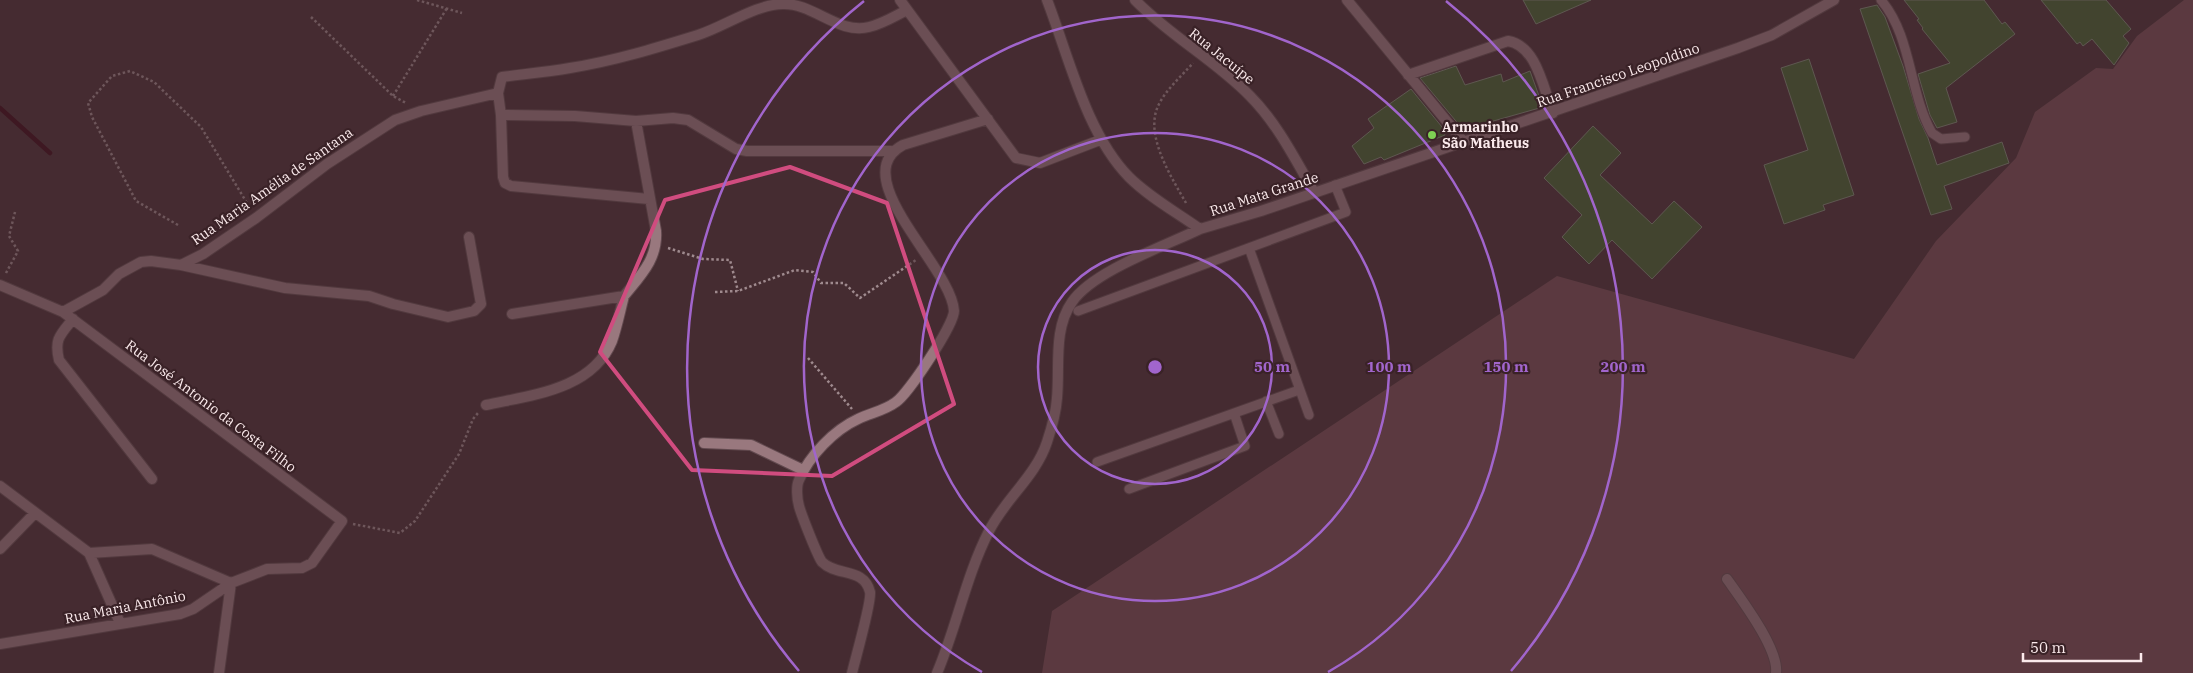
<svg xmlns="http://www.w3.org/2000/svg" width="2193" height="673" font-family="'IBM Plex Serif',serif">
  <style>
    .green { fill: #754b53 }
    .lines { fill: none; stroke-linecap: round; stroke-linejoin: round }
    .stream { stroke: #370011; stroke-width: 4.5 }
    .building { fill: #3f632d; stroke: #7c8c76 }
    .service-casing { stroke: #624a4f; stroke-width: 11 }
    .minor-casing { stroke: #624a4f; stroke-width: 12 }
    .path { stroke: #9f8a8e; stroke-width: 2.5; stroke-dasharray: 2.5 2.5; stroke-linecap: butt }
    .service { stroke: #99787e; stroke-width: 9 }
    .minor { stroke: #99787e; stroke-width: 10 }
    .marked { fill: none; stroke: #d04c7f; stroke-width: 4; stroke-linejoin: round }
    .ring { fill: none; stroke: #a165cc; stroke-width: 2.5 }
    .poi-dot { fill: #7ed053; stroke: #3a2227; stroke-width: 2 }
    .labels { text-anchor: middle; stroke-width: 4.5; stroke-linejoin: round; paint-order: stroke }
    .street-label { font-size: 14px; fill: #fbeaec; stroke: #3a2227 }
    .poi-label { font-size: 14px; font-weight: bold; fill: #fbeaec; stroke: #3a2227; text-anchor: start }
    .centre { fill: #a165cc; stroke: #3a2227; stroke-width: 2.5 }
    .ring-label { font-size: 15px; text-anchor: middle; font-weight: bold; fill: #a165cc; stroke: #3a2227; stroke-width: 4.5; stroke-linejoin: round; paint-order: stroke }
  </style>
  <rect width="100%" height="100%" fill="#452c31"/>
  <path class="green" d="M 2184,0 L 2193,0 L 2193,673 L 1042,673 L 1052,611 L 1557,276 L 1854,359 L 1936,241 L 2016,158 L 2035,112 L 2096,68 L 2113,69 L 2137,36 Z"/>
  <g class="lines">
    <path class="stream" d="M 0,108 L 50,153"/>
  </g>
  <path class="building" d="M 1523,0 L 1591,0 L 1536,24 Z
    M 1904,0 L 1984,0 L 2002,24 L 2005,22 L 2015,34 L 1946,88 L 1957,122 L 1937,128 L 1930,115 L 1918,74 L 1950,63 L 1922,29 L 1923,28 L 1917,20 L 1919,19 Z
    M 2041,0 L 2106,0 L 2131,29 L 2123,36 L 2129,43 L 2114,65 L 2092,39 L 2083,46 L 2080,42 L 2077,44 Z
    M 1877,5 L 1885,17 L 1903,66 L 1919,119 L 1928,138 L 1937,165 L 2002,142 L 2009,163 L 1944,186 L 1952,209 L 1931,215 L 1860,9 Z
    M 1809,59 L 1854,195 L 1823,205 L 1825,210 L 1784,224 L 1764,165 L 1808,150 L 1781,68 Z
    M 1456,66 L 1465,85 L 1501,74 L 1503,82 L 1530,71 L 1543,107 L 1465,129 L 1460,126 L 1420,78 Z
    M 1411,89 L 1442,127 L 1445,135 L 1384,160 L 1381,157 L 1364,164 L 1352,146 L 1374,128 L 1368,119 Z
    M 1593,126 L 1621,153 L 1600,175 L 1652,224 L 1674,201 L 1702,227 L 1652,279 L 1612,240 L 1589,264 L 1562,237 L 1582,215 L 1544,178 Z"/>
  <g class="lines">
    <defs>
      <path id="service" d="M 1881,0 C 1912,36 1909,93 1932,133 L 1941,139 L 1965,137
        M 1249,248 L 1309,415
        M 1078,311 L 1346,212 L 1335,185
        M 1266,401 L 1279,434
        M 1097,462 L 1299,390
        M 1129,489 L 1245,446 L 1234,413"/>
      <path id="minor" d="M 900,0 L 1016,158 L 1040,163 L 1100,140
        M 1047,0 C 1069,57 1086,133 1129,177 C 1149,197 1176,212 1200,229 L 1261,211 L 1738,48 L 1772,35 L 1834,0
        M 1135,0 C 1170,36 1215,60 1250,96 C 1277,123 1295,159 1314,192
        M 1347,0 L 1463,141
        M 1408,75 L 1508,41 C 1537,46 1543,88 1553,113
        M 498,93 L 501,115 L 575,116 L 636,121 L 673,118 L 688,120 L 736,149 L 747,151 L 891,151
        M 501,115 L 503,177 L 505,183 L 511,186 L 649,199
        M 181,265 L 285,288 L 369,296 L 393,304 L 448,317 L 474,311 L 481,304 L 469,237
        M 0,285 L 63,312 L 103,290 L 119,274 L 141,262 L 151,261 L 181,265 L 203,254 L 256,218 L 327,164 L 395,120 L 421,111 L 498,93 L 502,77 C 525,74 547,72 570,68 C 614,61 656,48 698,35 C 724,27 756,4 783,4 C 813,3 839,35 869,27 C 882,24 895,16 907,10
        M 512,314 L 624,296 C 640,276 658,259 656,231 L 636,121
        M 73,319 C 60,335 54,339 59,360 L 152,479
        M 486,405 C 531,395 592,390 612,341 C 617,327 620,311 624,296
        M 704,443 L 751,445 L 803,470
        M 0,486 L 89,553 L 120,623
        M 0,549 L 35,513
        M 89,553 L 152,549 L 231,583 L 219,673
        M 1727,579 C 1741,599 1779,649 1776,673
        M 0,644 L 180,614 L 193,609 L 231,583 L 267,569 L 302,568 L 312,563 L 342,521 L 63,312
        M 852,673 C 855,660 872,601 870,592 C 864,567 837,577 822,562 C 818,557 801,514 799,506 C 797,499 796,486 799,480 C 809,456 834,430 858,419 C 870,413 884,411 896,402 C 908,394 954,325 954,311 C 952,267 844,177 903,145 L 988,119
        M 937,673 C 957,626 966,576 989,531 C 1005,499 1036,476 1047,442 C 1052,427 1056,413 1057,398 C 1060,366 1053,329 1072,302 C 1093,271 1165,246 1200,229"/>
    </defs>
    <use href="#service" class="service-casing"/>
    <use href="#minor" class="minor-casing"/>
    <path class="path" d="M 417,0 L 462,13
      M 311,17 L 393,96 L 406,103
      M 393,96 L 447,8
      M 1186,203 C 1173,180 1150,144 1155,116 C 1158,96 1181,77 1193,63
      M 178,225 L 136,201 L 92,117 L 88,103 L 112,76 L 130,71 L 154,82 L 201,127 L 250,208
      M 668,248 L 703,259 L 730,260 L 738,291
      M 6,273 L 18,251 L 9,236 L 15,212
      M 715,292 L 738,291 L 795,270 L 813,272 L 821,283 L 844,283 L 860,298 L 916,260
      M 808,358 L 852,409
      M 353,524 L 400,533 L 415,521 L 459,454 L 473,419 L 478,413"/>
    <use href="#service" class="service"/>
    <use href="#minor" class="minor"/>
  </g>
  <path d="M0 0H2193V673H0ZM 790,167 L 887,203 L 954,404 L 832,476 L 692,470 L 600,352 L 665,200 Z" fill="#452c31" fill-opacity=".55" fill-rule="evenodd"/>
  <path class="marked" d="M 790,167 L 887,203 L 954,404 L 832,476 L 692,470 L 600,352 L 665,200 Z"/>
  <g class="ring">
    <circle cx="1155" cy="367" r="117"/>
    <circle cx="1155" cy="367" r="234"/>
    <path d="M982 672A351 351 0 1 1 1328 672"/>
    <path d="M799 671A468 468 0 0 1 864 1M1446 1A468 468 0 0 1 1511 671"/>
  </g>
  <circle class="poi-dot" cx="1432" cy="135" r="5"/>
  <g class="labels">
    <g class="street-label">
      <text transform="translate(1222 56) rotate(39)" y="5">Rua Jacuípe</text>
      <text transform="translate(1618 75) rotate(-19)" y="5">Rua Francisco Leopoldino</text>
      <text transform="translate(272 186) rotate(-35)" y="5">Rua Maria Amélia de Santana</text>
      <text transform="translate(1264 194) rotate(-18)" y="5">Rua Mata Grande</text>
      <text transform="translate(211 406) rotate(37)" y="5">Rua José Antonio da Costa Filho</text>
      <text transform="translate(125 607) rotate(-11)" y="5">Rua Maria Antônio</text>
    </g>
    <g class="poi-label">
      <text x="1442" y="132">Armarinho<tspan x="1442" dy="16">São Matheus</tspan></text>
    </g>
  </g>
  <circle cx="1155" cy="367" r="8" class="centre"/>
  <g class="ring-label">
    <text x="1272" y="372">50 m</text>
    <text x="1389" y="372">100 m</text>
    <text x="1506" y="372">150 m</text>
    <text x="1623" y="372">200 m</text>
  </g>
  <path d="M2023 653v8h118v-8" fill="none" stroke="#fbeaec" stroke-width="2.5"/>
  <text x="2030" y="653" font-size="15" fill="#fbeaec" stroke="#3a2227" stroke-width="4" paint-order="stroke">50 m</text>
</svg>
